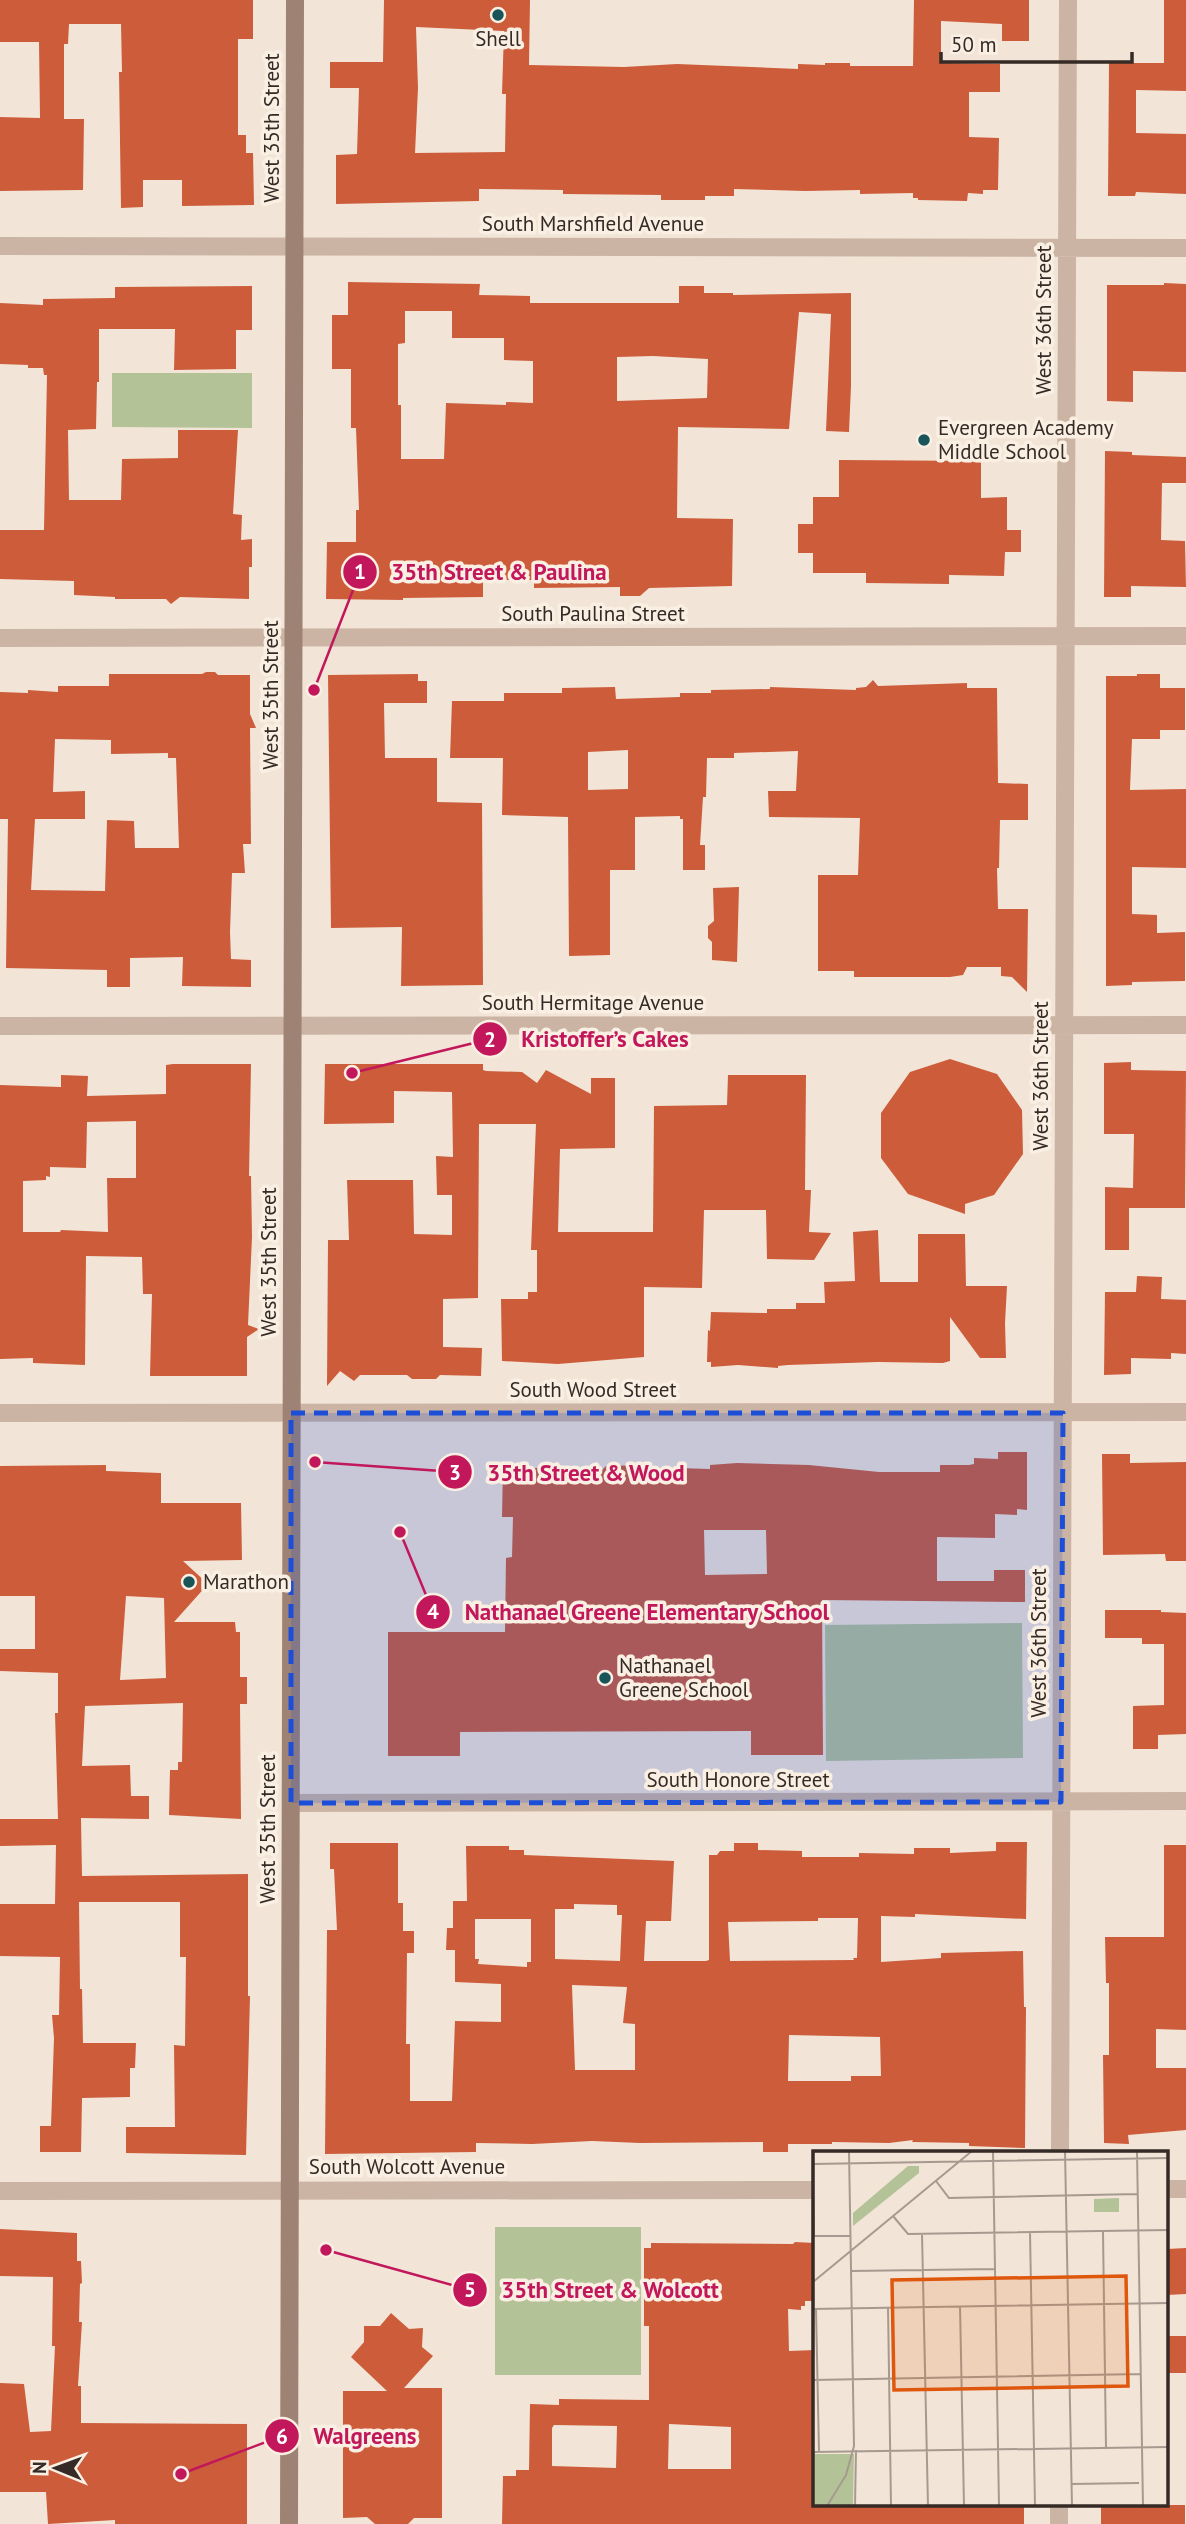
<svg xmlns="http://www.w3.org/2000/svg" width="1186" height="2524" font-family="'PT Sans',sans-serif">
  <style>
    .park { fill: #b4c297 }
    .building { fill: #cd5c3b; fill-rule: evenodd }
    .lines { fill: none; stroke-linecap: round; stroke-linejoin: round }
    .minor { stroke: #cbb4a3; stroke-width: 18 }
    .tertiary { stroke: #cbb4a3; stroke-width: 18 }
    .secondary { stroke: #9e8374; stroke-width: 18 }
    .marked { fill: #1d4ed8; fill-opacity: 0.2; stroke: #1d4ed8; stroke-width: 5; stroke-dasharray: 14 9; stroke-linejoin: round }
    .poi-dot { fill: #195558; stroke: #faefe3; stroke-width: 2.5 }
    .labels { text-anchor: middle; stroke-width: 7; stroke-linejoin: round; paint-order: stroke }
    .poi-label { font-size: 21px; fill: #352a25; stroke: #faefe3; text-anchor: start }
    .street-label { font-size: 21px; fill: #352a25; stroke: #faefe3 }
    .inset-road { fill: none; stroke: #a69a90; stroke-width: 2 }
    .view { fill: #df570d; fill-opacity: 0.15; stroke: #df570d; stroke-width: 3.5 }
    .inset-edge { fill: none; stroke: #352a25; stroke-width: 3.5 }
    .leader { fill: none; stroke: #c2185b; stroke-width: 2.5 }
    .callout-dot { fill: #c2185b; stroke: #faefe3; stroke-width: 2.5 }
    .mark-label { font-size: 21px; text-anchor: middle; font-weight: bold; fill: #fff }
    .callout-label { font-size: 23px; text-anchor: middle; font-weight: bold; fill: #c2185b; stroke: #faefe3; stroke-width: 7; stroke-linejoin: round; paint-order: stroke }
  </style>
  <rect width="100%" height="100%" fill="#f2e5d7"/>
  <path class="park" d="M 112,373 L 252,373 L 252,428 L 112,427 Z
    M 1022,1623 L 1023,1758 L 826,1761 L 825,1625 Z
    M 495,2227 L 641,2227 L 641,2375 L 495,2375 Z"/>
  <path class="building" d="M 0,0 L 253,0 L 253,39 L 238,39 L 238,135 L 246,135 L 246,153 L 253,153 L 254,205 L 182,206 L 182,180 L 143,180 L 143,207 L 121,208 L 119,72 L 122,72 L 121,24 L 69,24 L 68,44 L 64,44 L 64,119 L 84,119 L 83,190 L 0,191 L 0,117 L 40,118 L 39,42 L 0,42 Z
    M 384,0 L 530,0 L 529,65 L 624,67 L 677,64 L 798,69 L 798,64 L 825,65 L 825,63 L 850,63 L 850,66 L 913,66 L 914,0 L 1029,0 L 1029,41 L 1002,41 L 1002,24 L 941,21 L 941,63 L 1000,64 L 1000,92 L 969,92 L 969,137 L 999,138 L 998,190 L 983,190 L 983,194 L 968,193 L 967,201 L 918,200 L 918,198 L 913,198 L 913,193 L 860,194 L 860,190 L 805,191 L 734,189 L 734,196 L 705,196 L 705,200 L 661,200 L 661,195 L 563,194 L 563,190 L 479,189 L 479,201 L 336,204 L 336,155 L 357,154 L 359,88 L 330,88 L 330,62 L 383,62 ZM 416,27 L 504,31 L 502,94 L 506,94 L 505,152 L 415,153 L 418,88 Z
    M 1164,0 L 1186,0 L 1186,91 L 1136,90 L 1136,133 L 1186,134 L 1186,194 L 1136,192 L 1135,196 L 1108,196 L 1109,63 L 1164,63 Z
    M 348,282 L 480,284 L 479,295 L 530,296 L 530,303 L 679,303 L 679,286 L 704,286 L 704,293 L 733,293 L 733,295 L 851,293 L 851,386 L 849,432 L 826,431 L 831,314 L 799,312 L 789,429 L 678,427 L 677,518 L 733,519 L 732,586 L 649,588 L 640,596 L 620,596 L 620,587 L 534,588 L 534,580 L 483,580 L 483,597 L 403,598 L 403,600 L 326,599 L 327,542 L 356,542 L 356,510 L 359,510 L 356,428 L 351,428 L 351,369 L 332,369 L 332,315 L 348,315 ZM 405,311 L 452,311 L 452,338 L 504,338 L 504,360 L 533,361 L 533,403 L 506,402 L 506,405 L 446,403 L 444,459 L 401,459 L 401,405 L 398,405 L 398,344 L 405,343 ZM 653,356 L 708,359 L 707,398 L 617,401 L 617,357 Z
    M 1164,283 L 1186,284 L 1186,372 L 1133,371 L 1133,402 L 1107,401 L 1107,285 L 1164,285 Z
    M 252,286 L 252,330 L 236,330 L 236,369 L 174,370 L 175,329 L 99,329 L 99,382 L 97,382 L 96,429 L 68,430 L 69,500 L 121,500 L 122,459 L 178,458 L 178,430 L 238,430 L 233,514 L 242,515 L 241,540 L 252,539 L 252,567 L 249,567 L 249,599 L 180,597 L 171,604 L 166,599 L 115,599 L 115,597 L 74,595 L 74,581 L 0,579 L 0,530 L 44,530 L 47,375 L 44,375 L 43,368 L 28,368 L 28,365 L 0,364 L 0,303 L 43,305 L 43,299 L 115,298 L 115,287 Z
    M 1105,451 L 1132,452 L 1132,455 L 1186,457 L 1186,483 L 1162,483 L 1161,540 L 1185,541 L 1186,587 L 1131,586 L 1131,597 L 1104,597 Z
    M 839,460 L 981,461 L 981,498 L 1007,497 L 1007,530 L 1021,530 L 1021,552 L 1005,552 L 1004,576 L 949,575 L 949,584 L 866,583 L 866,573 L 813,573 L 813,553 L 798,553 L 798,524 L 813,524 L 813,497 L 839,497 Z
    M 206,672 L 215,672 L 218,675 L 250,675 L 250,714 L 256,728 L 250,728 L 251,844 L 243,844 L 245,873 L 232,873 L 230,932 L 231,959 L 251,960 L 251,987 L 182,986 L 183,957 L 130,958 L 130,987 L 107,987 L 107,970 L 6,968 L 8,819 L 0,819 L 0,692 L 28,693 L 28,690 L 58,692 L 58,686 L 109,686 L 109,674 L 202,674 ZM 55,739 L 111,740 L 111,754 L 168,753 L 168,758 L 176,758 L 179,848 L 135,848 L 134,821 L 107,820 L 105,891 L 31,890 L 35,819 L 85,819 L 85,791 L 53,792 Z
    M 418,674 L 418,681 L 427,681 L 427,703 L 384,703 L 385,758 L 437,758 L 437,802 L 482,803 L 483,985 L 401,986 L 402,927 L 331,928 L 328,675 Z
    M 1137,674 L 1160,674 L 1160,688 L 1185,688 L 1185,730 L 1160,730 L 1160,739 L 1132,739 L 1130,790 L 1186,789 L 1186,868 L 1132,867 L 1132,914 L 1157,915 L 1157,933 L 1185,932 L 1185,981 L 1132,982 L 1132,985 L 1106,986 L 1106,676 L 1137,676 Z
    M 873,680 L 878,686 L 967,683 L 967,688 L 997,688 L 998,783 L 1028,784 L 1028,820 L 1000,820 L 999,868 L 997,868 L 998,909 L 1028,909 L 1027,992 L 1012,977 L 1001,976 L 1001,967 L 967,967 L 963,975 L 950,977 L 854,977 L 854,971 L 818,971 L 818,875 L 858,875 L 860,818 L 769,817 L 768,791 L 796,791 L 798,751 L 734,753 L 734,758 L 707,758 L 706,797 L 703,797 L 700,845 L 705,845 L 705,870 L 683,870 L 683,819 L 680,819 L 680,816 L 635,817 L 635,870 L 610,870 L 610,955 L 569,956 L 568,817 L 502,815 L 503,758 L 450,758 L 452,701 L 504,701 L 504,693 L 562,693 L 562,688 L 615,687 L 616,699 L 680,697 L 680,693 L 711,693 L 711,690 L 770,689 L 770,687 L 856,690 L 856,688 L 866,687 ZM 628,750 L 628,789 L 588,790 L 588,752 Z
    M 739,887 L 737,962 L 712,960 L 712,942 L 708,938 L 708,926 L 714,921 L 713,888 Z
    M 950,1059 L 997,1074 L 1022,1110 L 1023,1154 L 994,1195 L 965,1204 L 965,1214 L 908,1194 L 881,1158 L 881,1113 L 910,1072 Z
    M 1131,1062 L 1131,1070 L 1186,1071 L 1185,1208 L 1129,1208 L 1129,1250 L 1105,1250 L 1105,1187 L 1133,1188 L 1134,1134 L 1104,1134 L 1104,1063 Z
    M 173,1064 L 251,1064 L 249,1176 L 251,1176 L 252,1237 L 248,1325 L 259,1329 L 247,1337 L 247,1376 L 150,1376 L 152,1294 L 143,1294 L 142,1257 L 86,1256 L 85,1365 L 33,1363 L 33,1358 L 0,1359 L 0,1085 L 61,1087 L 61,1075 L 88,1076 L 87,1096 L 166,1094 L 166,1065 ZM 136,1121 L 136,1178 L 107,1178 L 108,1232 L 61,1230 L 60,1232 L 23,1232 L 23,1181 L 46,1180 L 46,1176 L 50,1177 L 50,1167 L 86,1168 L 87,1122 Z
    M 325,1064 L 483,1064 L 483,1070 L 486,1071 L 522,1072 L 537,1083 L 546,1070 L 591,1094 L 591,1078 L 615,1078 L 615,1148 L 560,1149 L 558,1232 L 653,1232 L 654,1106 L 727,1105 L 728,1075 L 806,1075 L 805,1190 L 811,1190 L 809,1232 L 831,1233 L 814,1260 L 767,1259 L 766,1210 L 704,1210 L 702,1288 L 644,1287 L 644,1357 L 558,1364 L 502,1361 L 501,1299 L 528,1299 L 528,1292 L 537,1292 L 537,1250 L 531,1250 L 536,1124 L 479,1124 L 478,1298 L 443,1299 L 443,1347 L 482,1348 L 481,1376 L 440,1375 L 436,1379 L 412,1379 L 407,1375 L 360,1375 L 354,1381 L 340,1371 L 327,1386 L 328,1240 L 349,1240 L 347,1180 L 413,1180 L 414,1234 L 452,1235 L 452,1195 L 437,1195 L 436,1156 L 453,1157 L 452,1092 L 394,1091 L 394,1123 L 324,1124 Z
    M 878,1230 L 880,1282 L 918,1282 L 918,1234 L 965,1234 L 966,1286 L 1007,1286 L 1005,1323 L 1006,1358 L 980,1358 L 950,1317 L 950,1361 L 943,1363 L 878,1362 L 788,1365 L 778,1366 L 778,1368 L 738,1365 L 711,1367 L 711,1362 L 707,1362 L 708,1330 L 710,1331 L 711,1312 L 767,1313 L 767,1309 L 796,1309 L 796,1303 L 825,1303 L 824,1282 L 855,1281 L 853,1232 Z
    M 1137,1276 L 1162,1277 L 1161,1299 L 1186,1300 L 1186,1354 L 1171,1353 L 1171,1359 L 1131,1358 L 1131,1374 L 1104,1375 L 1105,1292 L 1136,1292 Z
    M 998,1452 L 1027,1452 L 1027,1510 L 1017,1509 L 1017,1515 L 995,1514 L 995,1538 L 937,1537 L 937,1581 L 994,1581 L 994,1570 L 1025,1570 L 1025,1602 L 822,1600 L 823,1755 L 751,1755 L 751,1731 L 460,1732 L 460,1756 L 388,1756 L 388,1632 L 505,1632 L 506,1558 L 512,1557 L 513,1517 L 502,1517 L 503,1467 L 535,1468 L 559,1466 L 559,1468 L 602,1470 L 606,1466 L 645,1465 L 645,1467 L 710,1469 L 710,1465 L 737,1463 L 809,1465 L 879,1472 L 940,1472 L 940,1465 L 969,1465 L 974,1464 L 974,1458 L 998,1459 ZM 704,1530 L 766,1530 L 767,1574 L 705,1575 Z
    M 1102,1454 L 1130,1454 L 1130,1463 L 1186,1462 L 1186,1561 L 1166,1561 L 1165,1554 L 1103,1555 Z
    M 106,1465 L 106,1471 L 161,1473 L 161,1503 L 241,1503 L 242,1560 L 183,1561 L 208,1584 L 174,1622 L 235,1622 L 236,1632 L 240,1632 L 240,1677 L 247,1677 L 247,1704 L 240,1704 L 241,1819 L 169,1815 L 170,1770 L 178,1770 L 178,1762 L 182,1762 L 183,1703 L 85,1706 L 82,1766 L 130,1765 L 131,1796 L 149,1796 L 149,1819 L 81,1818 L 82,1876 L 248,1874 L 248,1996 L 250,1996 L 246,2155 L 126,2153 L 126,2127 L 175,2127 L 174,2045 L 185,2046 L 186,1957 L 180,1957 L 180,1902 L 79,1902 L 80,1989 L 82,1989 L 83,2043 L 136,2043 L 135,2068 L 130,2068 L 130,2097 L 82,2098 L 81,2152 L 40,2152 L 40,2126 L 51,2126 L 54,2038 L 52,2015 L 59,2015 L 60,1957 L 0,1956 L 0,1904 L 55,1904 L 56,1845 L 0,1846 L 0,1819 L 58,1819 L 55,1713 L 58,1713 L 58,1673 L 0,1671 L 0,1649 L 35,1649 L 35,1596 L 0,1596 L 0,1466 ZM 126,1596 L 164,1598 L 166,1678 L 120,1680 Z
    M 1105,1610 L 1161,1610 L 1161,1612 L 1186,1613 L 1186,1734 L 1158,1735 L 1158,1749 L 1133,1749 L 1133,1706 L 1164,1705 L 1164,1644 L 1142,1644 L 1142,1638 L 1105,1638 Z
    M 996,1842 L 1027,1842 L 1026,1919 L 915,1914 L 915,1917 L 881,1916 L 881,1962 L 941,1958 L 941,1953 L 1023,1951 L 1024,2007 L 1026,2007 L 1025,2148 L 969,2146 L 969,2143 L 912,2142 L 913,2140 L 889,2143 L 832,2142 L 832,2144 L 788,2144 L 788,2152 L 763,2152 L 763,2142 L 640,2143 L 592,2141 L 532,2144 L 476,2143 L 476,2152 L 325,2154 L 327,1930 L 337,1930 L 334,1869 L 330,1869 L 330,1843 L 398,1843 L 398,1903 L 403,1903 L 403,1931 L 414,1931 L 414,1953 L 407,1953 L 406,2044 L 410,2044 L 410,2101 L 452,2101 L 455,2021 L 501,2022 L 501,1984 L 455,1982 L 455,1950 L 446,1950 L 447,1928 L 453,1928 L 453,1901 L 467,1901 L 466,1846 L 509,1846 L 509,1850 L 524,1850 L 524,1855 L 674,1861 L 671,1921 L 646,1921 L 644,1961 L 706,1961 L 709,1960 L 709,1855 L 717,1855 L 720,1851 L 734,1851 L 734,1843 L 758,1843 L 758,1850 L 802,1851 L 802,1857 L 859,1857 L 859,1853 L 914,1854 L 914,1848 L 950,1848 L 950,1853 L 996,1851 ZM 574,1904 L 617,1905 L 617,1915 L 622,1915 L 620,1961 L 555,1959 L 555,1909 L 574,1909 ZM 818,1918 L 858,1918 L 857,1958 L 853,1958 L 854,1960 L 730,1961 L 728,1922 L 818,1921 ZM 475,1919 L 531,1919 L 531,1962 L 527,1962 L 527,1967 L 478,1964 L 479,1959 L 475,1959 ZM 572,1985 L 627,1987 L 623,2023 L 635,2024 L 635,2070 L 575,2070 ZM 789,2035 L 880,2037 L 881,2076 L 851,2076 L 851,2081 L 788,2081 Z
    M 1164,1845 L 1186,1845 L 1186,2030 L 1156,2029 L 1156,2068 L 1186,2068 L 1186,2130 L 1128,2135 L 1129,2144 L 1104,2143 L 1103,2055 L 1109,2055 L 1109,1983 L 1106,1983 L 1105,1937 L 1164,1937 Z
    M 0,2229 L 77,2233 L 77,2261 L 81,2261 L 82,2283 L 80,2284 L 79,2322 L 82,2322 L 78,2386 L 81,2386 L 81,2423 L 247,2424 L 247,2524 L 115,2524 L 115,2520 L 48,2524 L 46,2492 L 0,2492 L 0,2383 L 24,2384 L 30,2432 L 51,2431 L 55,2346 L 52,2346 L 53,2277 L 0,2276 Z
    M 795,2242 L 815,2243 L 815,2301 L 805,2301 L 805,2306 L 801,2306 L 801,2310 L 788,2309 L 789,2351 L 815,2350 L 814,2422 L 812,2422 L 815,2505 L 1024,2505 L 1024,2524 L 502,2524 L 503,2476 L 516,2476 L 516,2470 L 529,2470 L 530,2404 L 559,2405 L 559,2399 L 649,2400 L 649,2326 L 644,2326 L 644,2248 L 651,2248 L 651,2243 L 793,2244 ZM 669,2424 L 731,2427 L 731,2469 L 668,2469 ZM 554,2425 L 617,2426 L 616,2468 L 552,2466 L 552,2428 Z
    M 1186,2248 L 1186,2294 L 1167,2295 L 1167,2249 Z
    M 391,2313 L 409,2329 L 423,2328 L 422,2347 L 433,2356 L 404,2388 L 442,2388 L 442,2518 L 414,2518 L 408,2524 L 375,2524 L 367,2517 L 343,2518 L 343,2391 L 387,2391 L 351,2357 L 364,2342 L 364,2326 L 380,2326 Z
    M 1167,2336 L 1186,2336 L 1186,2373 L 1167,2373 Z
    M 1101,2505 L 1185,2505 L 1185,2524 L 1101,2524 Z"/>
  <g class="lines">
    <path class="minor" d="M 0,246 L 1186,248
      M 0,638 L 1186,636
      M 0,1026 L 1186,1025
      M 291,1803 L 1186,1801
      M 1060,2153 L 1068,0
      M 1167,2189 L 1186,2189
      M 0,2191 L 815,2190
      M 1059,2524 L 1059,2505"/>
    <path class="tertiary" d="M 0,1413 L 1186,1412"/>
    <path class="secondary" d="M 289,2524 L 295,0"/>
  </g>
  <path class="marked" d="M 291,1413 L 1063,1413 L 1061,1802 L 291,1803 Z"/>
  <g class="poi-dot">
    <circle cx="498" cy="15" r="7"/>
    <circle cx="924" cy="440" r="7"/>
    <circle cx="189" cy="1582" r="7"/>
    <circle cx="605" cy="1678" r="7"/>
  </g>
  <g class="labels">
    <g class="poi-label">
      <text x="498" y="46" text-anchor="middle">Shell</text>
      <text x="938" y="435">Evergreen Academy<tspan x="938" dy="24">Middle School</tspan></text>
      <text x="203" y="1589">Marathon</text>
      <text x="619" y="1673">Nathanael<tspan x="619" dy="24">Greene School</tspan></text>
    </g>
    <g class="street-label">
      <text transform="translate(272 128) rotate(-90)" y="7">West 35th Street</text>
      <text x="593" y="231">South Marshfield Avenue</text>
      <text transform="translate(1044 320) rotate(-90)" y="7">West 36th Street</text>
      <text x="593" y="621">South Paulina Street</text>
      <text transform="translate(271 695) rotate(-90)" y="7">West 35th Street</text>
      <text x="593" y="1010">South Hermitage Avenue</text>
      <text transform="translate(1041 1076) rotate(-90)" y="7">West 36th Street</text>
      <text transform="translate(269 1262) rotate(-90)" y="7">West 35th Street</text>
      <text x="593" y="1397">South Wood Street</text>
      <text transform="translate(1039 1643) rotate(-90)" y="7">West 36th Street</text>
      <text x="738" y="1787">South Honore Street</text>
      <text transform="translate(268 1829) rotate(-90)" y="7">West 35th Street</text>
      <text x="407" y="2174">South Wolcott Avenue</text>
    </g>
  </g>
  <g transform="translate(813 2151)">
    <rect width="355" height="355" fill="#f2e5d7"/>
    <path d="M 95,15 L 106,15 L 106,22 L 40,75 L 40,62 Z" fill="#b4c297"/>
    <path d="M 306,47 L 306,61 L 281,61 L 281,48 ZM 0,303 L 41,303 L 40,355 L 0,355 Z" fill="#b4c297"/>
    <path class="inset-road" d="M 180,0 L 186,355M 252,0 L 259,355M 324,0 L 330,355M 0,13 L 356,7M 123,30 L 136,47 L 324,43M 0,38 L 1,85M 80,65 L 95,83 L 356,79M 290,80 L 293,297M 217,81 L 222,355M 109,83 L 115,355M 1,85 L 37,85M 38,120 L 182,118M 0,131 L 159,0M 147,155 L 151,355M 75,156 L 78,355M 0,158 L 356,152M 3,158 L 6,301M 0,229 L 328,223M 0,301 L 356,296M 258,333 L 326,332M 14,355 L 33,324 L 41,295 L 36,0M 42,355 L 43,299"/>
    <path class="view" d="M 313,125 L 315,235 L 81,239 L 79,129 Z"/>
    <rect width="355" height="355" class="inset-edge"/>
  </g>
  <path class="leader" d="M314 690L360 572M352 1073L490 1039M315 1462L455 1472M400 1532L433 1612M326 2250L470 2290M181 2474L282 2436"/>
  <g class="callout-dot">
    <circle cx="314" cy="690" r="7"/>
    <circle cx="352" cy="1073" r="7"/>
    <circle cx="315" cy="1462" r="7"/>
    <circle cx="400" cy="1532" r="7"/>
    <circle cx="326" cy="2250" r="7"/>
    <circle cx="181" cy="2474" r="7"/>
    <circle cx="360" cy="572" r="18"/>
    <circle cx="490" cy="1039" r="18"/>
    <circle cx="455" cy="1472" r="18"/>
    <circle cx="433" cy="1612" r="18"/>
    <circle cx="470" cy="2290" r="18"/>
    <circle cx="282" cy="2436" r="18"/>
  </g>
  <g class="mark-label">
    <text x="360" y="579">1</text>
    <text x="490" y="1047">2</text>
    <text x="455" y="1480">3</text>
    <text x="433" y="1619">4</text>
    <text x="470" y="2297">5</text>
    <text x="282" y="2444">6</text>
  </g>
  <g class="callout-label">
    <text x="499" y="580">35th Street &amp; Paulina</text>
    <text x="605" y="1047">Kristoffer’s Cakes</text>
    <text x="586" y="1481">35th Street &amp; Wood</text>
    <text x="647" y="1620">Nathanael Greene Elementary School</text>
    <text x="610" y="2298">35th Street &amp; Wolcott</text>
    <text x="365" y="2444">Walgreens</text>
  </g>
  <g transform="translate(56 2468) rotate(271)" stroke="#faefe3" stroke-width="5" paint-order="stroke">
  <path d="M0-5L12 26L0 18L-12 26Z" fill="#352a25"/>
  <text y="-10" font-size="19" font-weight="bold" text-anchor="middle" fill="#352a25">N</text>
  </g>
  <path d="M941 52v10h191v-10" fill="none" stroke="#352a25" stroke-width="3.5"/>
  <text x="951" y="52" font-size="21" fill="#352a25" stroke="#faefe3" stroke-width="5" paint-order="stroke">50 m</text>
</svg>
